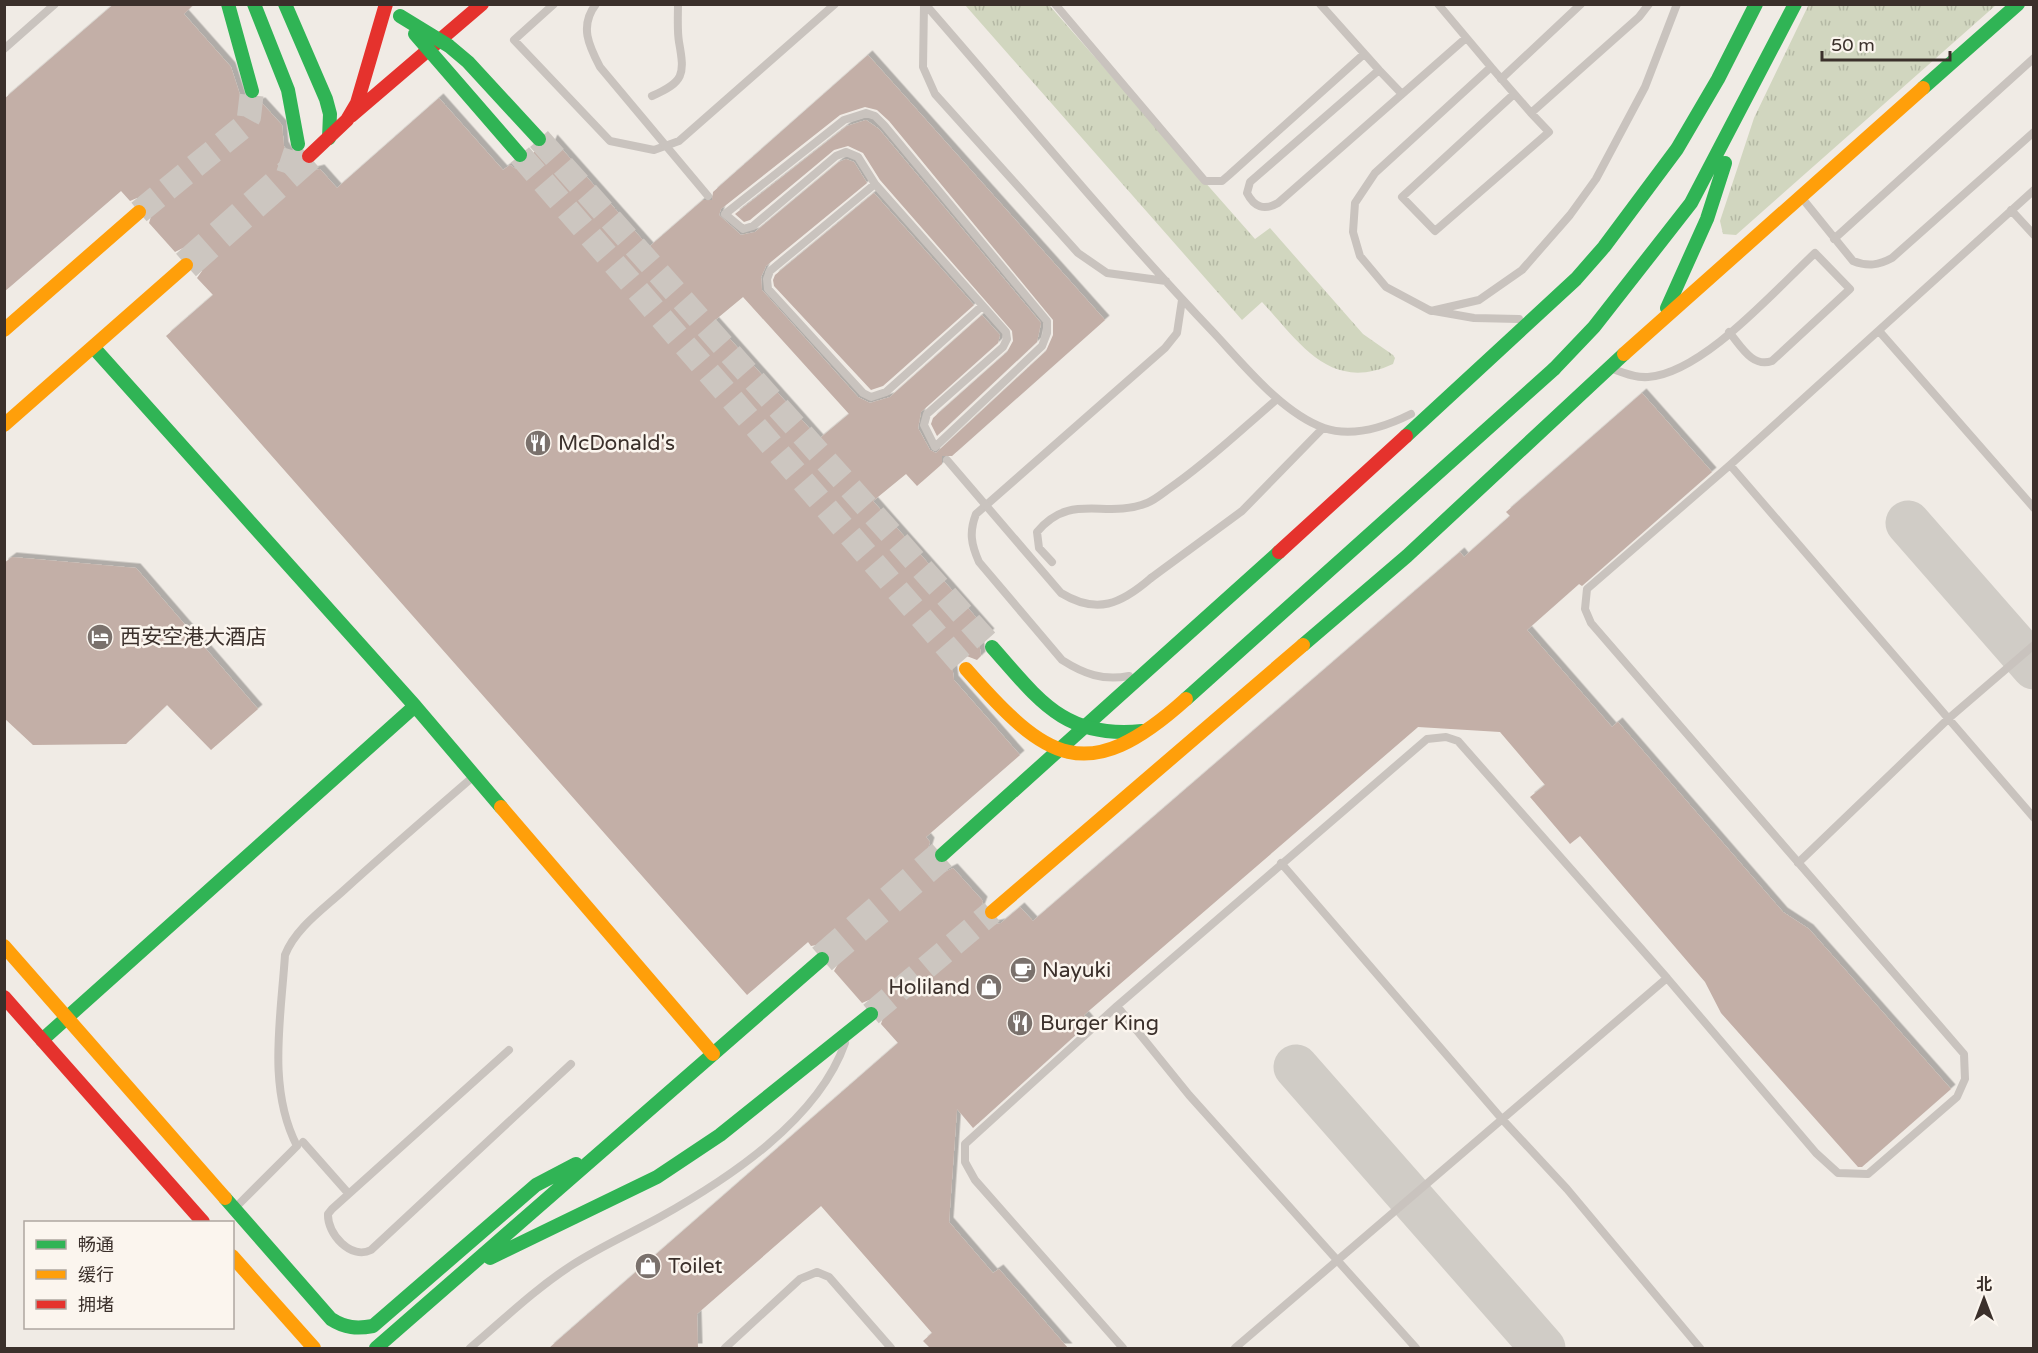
<svg xmlns="http://www.w3.org/2000/svg" width="2038" height="1353" font-family="'Varela Round','Noto Sans SC',sans-serif">
  <style>
    .grass { fill: url(#grass-tufts) }
    .lines { fill: none; stroke-linecap: round; stroke-linejoin: round }
    .taxiway { stroke: #d0ccc6; stroke-width: 45 }
    .building { fill: #c3afa7; fill-rule: evenodd; filter: url(#shadow) }
    .secondary-tunnel { stroke: #ccc6c0; stroke-width: 24; stroke-dasharray: 24 12; stroke-linecap: butt }
    .highway-tunnel { stroke: #ccc6c0; stroke-width: 30; stroke-dasharray: 30 15; stroke-linecap: butt }
    .lane { stroke: #c9c3be; stroke-width: 8 }
    .fast { stroke: #30b455; stroke-width: 14 }
    .slow { stroke: #ff9f0a; stroke-width: 14 }
    .jam { stroke: #e5322d; stroke-width: 14 }
    .lane-bridge { stroke: #c9c3be; stroke-width: 8 }
    .fast-bridge { stroke: #30b455; stroke-width: 14 }
    .slow-bridge { stroke: #ff9f0a; stroke-width: 14 }
    .labels { text-anchor: middle; stroke-width: 5; stroke-linejoin: round; paint-order: stroke }
    .poi-label { font-size: 21px; fill: #3b302b; stroke: #fbf5ee; text-anchor: start }
  </style>
  <defs>
    <pattern id="grass-tufts" width="24" height="20" patternUnits="userSpaceOnUse" patternTransform="scale(1.5)"><rect width="24" height="20" fill="#d1d6bf"/><path d="M3 7l-1-3M5 7V3M7 7l1-3M15 17l-1-3M17 17v-4M19 17l1-3" fill="none" stroke="#b4b8a4"/></pattern>
    <filter id="shadow"><feDropShadow dx="4.5" dy="-4.5" stdDeviation="0" flood-color="#0004"/></filter>
  </defs>
  <rect width="100%" height="100%" fill="#f0ebe5"/>
  <path class="grass" d="M 1809,4 L 1996,5 L 1736,235 L 1723,234 L 1720,221 L 1754,118 Z
    M 965,5 L 1049,5 L 1255,239 L 1270,228 L 1363,334 L 1393,355 L 1395,358 L 1393,364 C 1330,393 1300,343 1262,302 L 1242,320 Z"/>
  <g class="lines">
    <path class="taxiway" d="M 1908,523 L 2034,667
      M 1296,1067 L 1543,1348"/>
  </g>
  <path class="building" d="M 114,4 L 194,4 L 184,14 L 231,67 L 242,101 L 249,105 L 261,102 L 282,125 L 284,146 L 297,168 L 305,173 L 320,169 L 337,188 L 439,98 L 503,170 L 510,165 L 516,169 L 529,166 L 534,152 L 548,150 L 553,139 L 649,247 L 703,200 L 712,200 L 713,192 L 868,55 L 1105,320 L 952,456 L 942,456 L 942,464 L 917,486 L 906,474 L 873,501 L 990,633 L 979,642 L 981,656 L 977,660 L 964,655 L 956,659 L 952,665 L 954,680 L 1020,755 L 926,837 L 930,842 L 925,858 L 929,866 L 936,871 L 945,872 L 953,868 L 983,901 L 978,915 L 988,926 L 1001,923 L 1020,907 L 1033,921 L 1460,552 L 1464,557 L 1510,516 L 1506,512 L 1642,393 L 1712,472 L 1582,586 L 1579,584 L 1527,630 L 1612,727 L 1618,722 L 1783,912 L 1809,929 L 1951,1089 L 1862,1167 L 1858,1167 L 1721,1013 L 1705,982 L 1580,836 L 1570,844 L 1530,797 L 1545,785 L 1500,732 L 1418,727 L 1084,1015 L 1090,1022 L 973,1128 L 957,1109 L 949,1222 L 993,1273 L 999,1269 L 1068,1348 L 930,1348 L 923,1341 L 932,1333 L 821,1206 L 697,1314 L 698,1348 L 549,1348 L 898,1043 L 881,1024 L 885,1012 L 882,1005 L 869,1000 L 862,1003 L 834,971 L 838,964 L 839,955 L 835,947 L 827,943 L 811,946 L 808,942 L 747,995 L 166,336 L 213,295 L 197,278 L 202,271 L 203,262 L 199,253 L 183,248 L 175,252 L 149,223 L 153,210 L 149,202 L 137,198 L 130,201 L 121,191 L 4,292 L 4,99 ZM 865,107 L 877,110 L 889,121 L 1053,320 L 1053,335 L 1046,351 L 936,453 L 930,450 L 918,428 L 921,412 L 998,343 L 1000,335 L 982,315 L 890,397 L 870,403 L 858,397 L 762,290 L 761,277 L 766,266 L 867,183 L 854,162 L 846,159 L 839,162 L 755,232 L 741,235 L 719,215 L 721,209 L 840,115 ZM 743,297 L 849,414 L 819,439 L 714,321 Z
    M 866,120 L 879,129 L 1041,323 L 1037,342 L 937,436 L 931,424 L 933,418 L 1007,352 L 1013,341 L 1012,331 L 880,180 L 863,153 L 848,146 L 834,150 L 750,220 L 744,222 L 735,214 L 847,126 Z
    M 874,193 L 974,305 L 883,386 L 871,390 L 774,286 L 773,280 L 775,275 Z
    M 12,557 L 136,568 L 258,709 L 211,750 L 167,705 L 126,744 L 33,745 L 4,718 L 4,563 Z"/>
  <g class="lines">
    <path class="secondary-tunnel" d="M 539,139 L 992,647
      M 520,155 L 966,669
      M 288,174 L 298,144
      M 139,212 L 244,126 L 249,117 L 252,91
      M 871,1014 L 992,912"/>
    <path class="highway-tunnel" d="M 186,265 L 309,156
      M 822,959 L 942,855"/>
    <path class="lane" d="M 554,4 L 514,40 L 610,141 L 654,150 L 679,141 L 835,4
      M 924,4 L 923,67 L 935,94 L 1078,253 L 1107,273 L 1166,281
      M 925,4 C 1021,114 1114,228 1214,333 C 1243,364 1282,413 1324,428 C 1353,438 1385,427 1411,414
      M 1055,4 L 1205,181 L 1222,181 L 1229,175 L 1364,54
      M 1320,4 L 1379,70 L 1250,182 L 1247,193 C 1254,207 1264,211 1278,203 L 1466,38
      M 1438,4 L 1491,67 L 1375,173 L 1355,203 L 1353,232 L 1360,256 L 1386,287 L 1431,311 L 1479,300 L 1522,270 L 1570,215 L 1596,179 L 1645,87 L 1677,4
      M 4,49 L 55,4
      M 1491,67 L 1531,113 L 1639,17 L 1649,4
      M 1379,70 L 1401,93
      M 1501,79 L 1581,4
      M 1514,94 L 1402,197 L 1435,231 L 1549,132 L 1531,113
      M 652,96 C 684,82 685,75 679,42 C 677,30 678,17 678,4
      M 866,113 L 875,116 L 884,125 L 1047,321 L 1047,333 L 1042,346 L 935,447 L 924,425 L 927,414 L 1003,347 L 1007,339 L 1006,332 L 875,184 L 858,157 L 846,152 L 836,156 L 753,226 L 743,229 L 725,214 L 844,120 Z
      M 875,184 L 770,271 L 767,279 L 768,289 L 863,393 L 871,397 L 886,392 L 982,306
      M 1802,198 L 1853,261 C 1868,267 1879,265 1892,258 L 2034,132
      M 2011,210 L 2034,235
      M 1834,239 L 2034,58
      M 1434,311 L 1474,318 L 1519,319
      M 1879,331 L 2034,508
      M 1613,369 C 1624,373 1636,378 1648,377 C 1703,373 1775,290 1815,253 L 1850,289 L 1772,361 C 1752,368 1741,346 1729,332
      M 1730,465 L 2034,818
      M 1052,562 L 1039,548 L 1037,532 C 1071,491 1105,520 1147,503 C 1155,500 1163,493 1170,488 C 1208,462 1242,429 1276,400
      M 1151,578 L 1242,511 L 1323,428
      M 1129,676 C 1103,681 1084,674 1062,660 L 979,562 C 971,544 969,532 976,514 L 1165,348 L 1177,333 L 1182,300
      M 1281,863 L 1501,1118 L 1567,1189 L 1700,1348
      M 1798,863 L 1948,719 L 2034,645
      M 1117,1006 L 1189,1095 L 1416,1348
      M 509,1050 L 332,1209 L 328,1214 C 327,1234 351,1260 371,1250 L 571,1064
      M 303,1142 L 348,1193
      M 236,1207 L 297,1146 C 267,1088 281,1018 285,955 C 295,929 322,910 343,891 C 386,852 430,814 474,776
      M 470,1348 C 503,1320 535,1289 572,1265 C 600,1247 631,1233 660,1217 C 728,1179 818,1120 845,1043
      M 725,1348 L 800,1279 L 817,1272 L 829,1277 L 891,1348
      M 1123,1348 L 975,1180 L 965,1162 L 965,1144 L 1117,1006 L 1427,739 L 1446,737 L 1458,741 L 1667,978
      M 1235,1348 L 1667,978 L 1816,1153 L 1838,1173 L 1868,1174 L 1957,1097 L 1965,1079 L 1964,1054 L 1591,623 L 1585,609 L 1587,589 L 1730,465 L 2034,190"/>
    <path class="fast" d="M 228,4 L 252,91
      M 254,4 L 288,90 L 298,144
      M 285,4 L 326,99 L 330,114 L 329,138
      M 1923,88 L 2018,4
      M 1667,308 L 1707,219 L 1725,163
      M 94,348 L 415,706 L 501,807
      M 1554,369 L 1594,327 L 1691,203 L 1795,4
      M 1406,436 L 1576,279 L 1604,247 L 1677,149 L 1718,79 L 1756,4
      M 1303,645 L 1407,556 L 1624,354
      M 942,855 L 1279,552
      M 42,1040 L 415,706
      M 225,1198 L 331,1319 C 345,1328 357,1329 373,1326 L 536,1185 L 576,1164
      M 490,1258 L 657,1177 L 720,1135 L 871,1014
      M 376,1348 L 822,959"/>
    <path class="slow" d="M 4,330 L 139,212
      M 1624,354 L 1923,88
      M 4,425 L 186,265
      M 501,807 L 713,1054
      M 992,912 L 1303,645
      M 4,946 L 225,1198
      M 232,1256 L 314,1348"/>
    <path class="jam" d="M 351,116 L 482,4
      M 309,156 L 347,120 L 357,103 L 386,4
      M 1279,552 L 1406,436
      M 4,997 L 203,1222"/>
    <path class="lane-bridge" d="M 596,4 C 579,26 589,46 600,67 L 708,196
      M 947,460 L 1061,593 C 1097,615 1121,604 1151,578"/>
    <path class="fast-bridge" d="M 400,16 L 449,46 L 468,62 L 539,139
      M 415,34 L 520,155
      M 992,647 C 1039,700 1064,739 1142,731
      M 1186,699 L 1554,369"/>
    <path class="slow-bridge" d="M 966,669 C 1046,760 1086,789 1186,699"/>
  </g>
  <defs>
    <symbol id="restaurant-disc" viewBox="-11 -11 22 22"><circle r="9.5" fill="#7a716c" stroke="#fbf5ee"/><path d="M-5-6h1v4h1v-4h1v4h1v-4h1v5L-1.5 .5V6h-2V.5L-5-1ZM5-6V6H3V1.5H1.5Q1.5-4 5-6Z" fill="#fff"/></symbol>
    <symbol id="hotel-disc" viewBox="-11 -11 22 22"><circle r="9.5" fill="#7a716c" stroke="#fbf5ee"/><path d="M-6-4.5h1.5V1H6V5H4.5V3h-9V5H-6ZM-4 0a1.8 1.8 0 1 1 3.6 0ZM.5 0V-2.5h3Q6-2.5 6 0Z" fill="#fff"/></symbol>
    <symbol id="cafe-disc" viewBox="-11 -11 22 22"><circle r="9.5" fill="#7a716c" stroke="#fbf5ee"/><path d="M-5.5-4.5H6V0H3Q3 3.5 0 3.5H-2.5Q-5.5 3.5-5.5 0ZM3-3.2v2h1.7v-2ZM-6 4.5H4V6H-6Z" fill="#fff"/></symbol>
    <symbol id="shop-disc" viewBox="-11 -11 22 22"><circle r="9.5" fill="#7a716c" stroke="#fbf5ee"/><path d="M-5-2.5h2.3a2.7 3.5 0 0 1 5.4 0H5L5.5 6h-11ZM-1.5-2.5h3a1.5 2.3 0 0 0-3 0Z" fill="#fff"/></symbol>
  </defs>
  <g fill-rule="evenodd">
    <use href="#restaurant-disc" x="523" y="428" width="30" height="30"/>
    <use href="#hotel-disc" x="85" y="622" width="30" height="30"/>
    <use href="#cafe-disc" x="1008" y="955" width="30" height="30"/>
    <use href="#shop-disc" x="974" y="972" width="30" height="30"/>
    <use href="#restaurant-disc" x="1005" y="1008" width="30" height="30"/>
    <use href="#shop-disc" x="633" y="1251" width="30" height="30"/>
  </g>
  <g class="labels">
    <g class="poi-label">
      <text x="558" y="450">McDonald's</text>
      <text x="120" y="644">西安空港大酒店</text>
      <text x="1042" y="977">Nayuki</text>
      <text x="970" y="994" text-anchor="end">Holiland</text>
      <text x="1040" y="1030">Burger King</text>
      <text x="668" y="1273">Toilet</text>
    </g>
  </g>
  <rect width="2038" height="1353" fill="none" stroke="#3b302b" stroke-width="12"/>
  <rect x="24" y="1221" width="210" height="108" fill="#fbf5ee" stroke="#aea6a0" stroke-width="1.5"/>
  <rect x="36" y="1240" width="30" height="9" fill="#30b455" stroke="#aea6a0" stroke-width="1.5"/>
  <text x="78" y="1251" font-size="18" fill="#3b302b">畅通</text>
  <rect x="36" y="1270" width="30" height="9" fill="#ff9f0a" stroke="#aea6a0" stroke-width="1.5"/>
  <text x="78" y="1281" font-size="18" fill="#3b302b">缓行</text>
  <rect x="36" y="1300" width="30" height="9" fill="#e5322d" stroke="#aea6a0" stroke-width="1.5"/>
  <text x="78" y="1311" font-size="18" fill="#3b302b">拥堵</text>
  <g transform="translate(1984 1299)" stroke="#fbf5ee" stroke-width="4.5" paint-order="stroke">
  <path d="M0-4.5L10 22L0 15L-10 22Z" fill="#3b302b"/>
  <text y="-9" font-size="16" font-weight="bold" text-anchor="middle" fill="#3b302b">北</text>
  </g>
  <path d="M1822 51v9h128v-9" fill="none" stroke="#3b302b" stroke-width="3"/>
  <text x="1831" y="51" font-size="18" fill="#3b302b" stroke="#fbf5ee" stroke-width="4.5" paint-order="stroke">50 m</text>
</svg>
